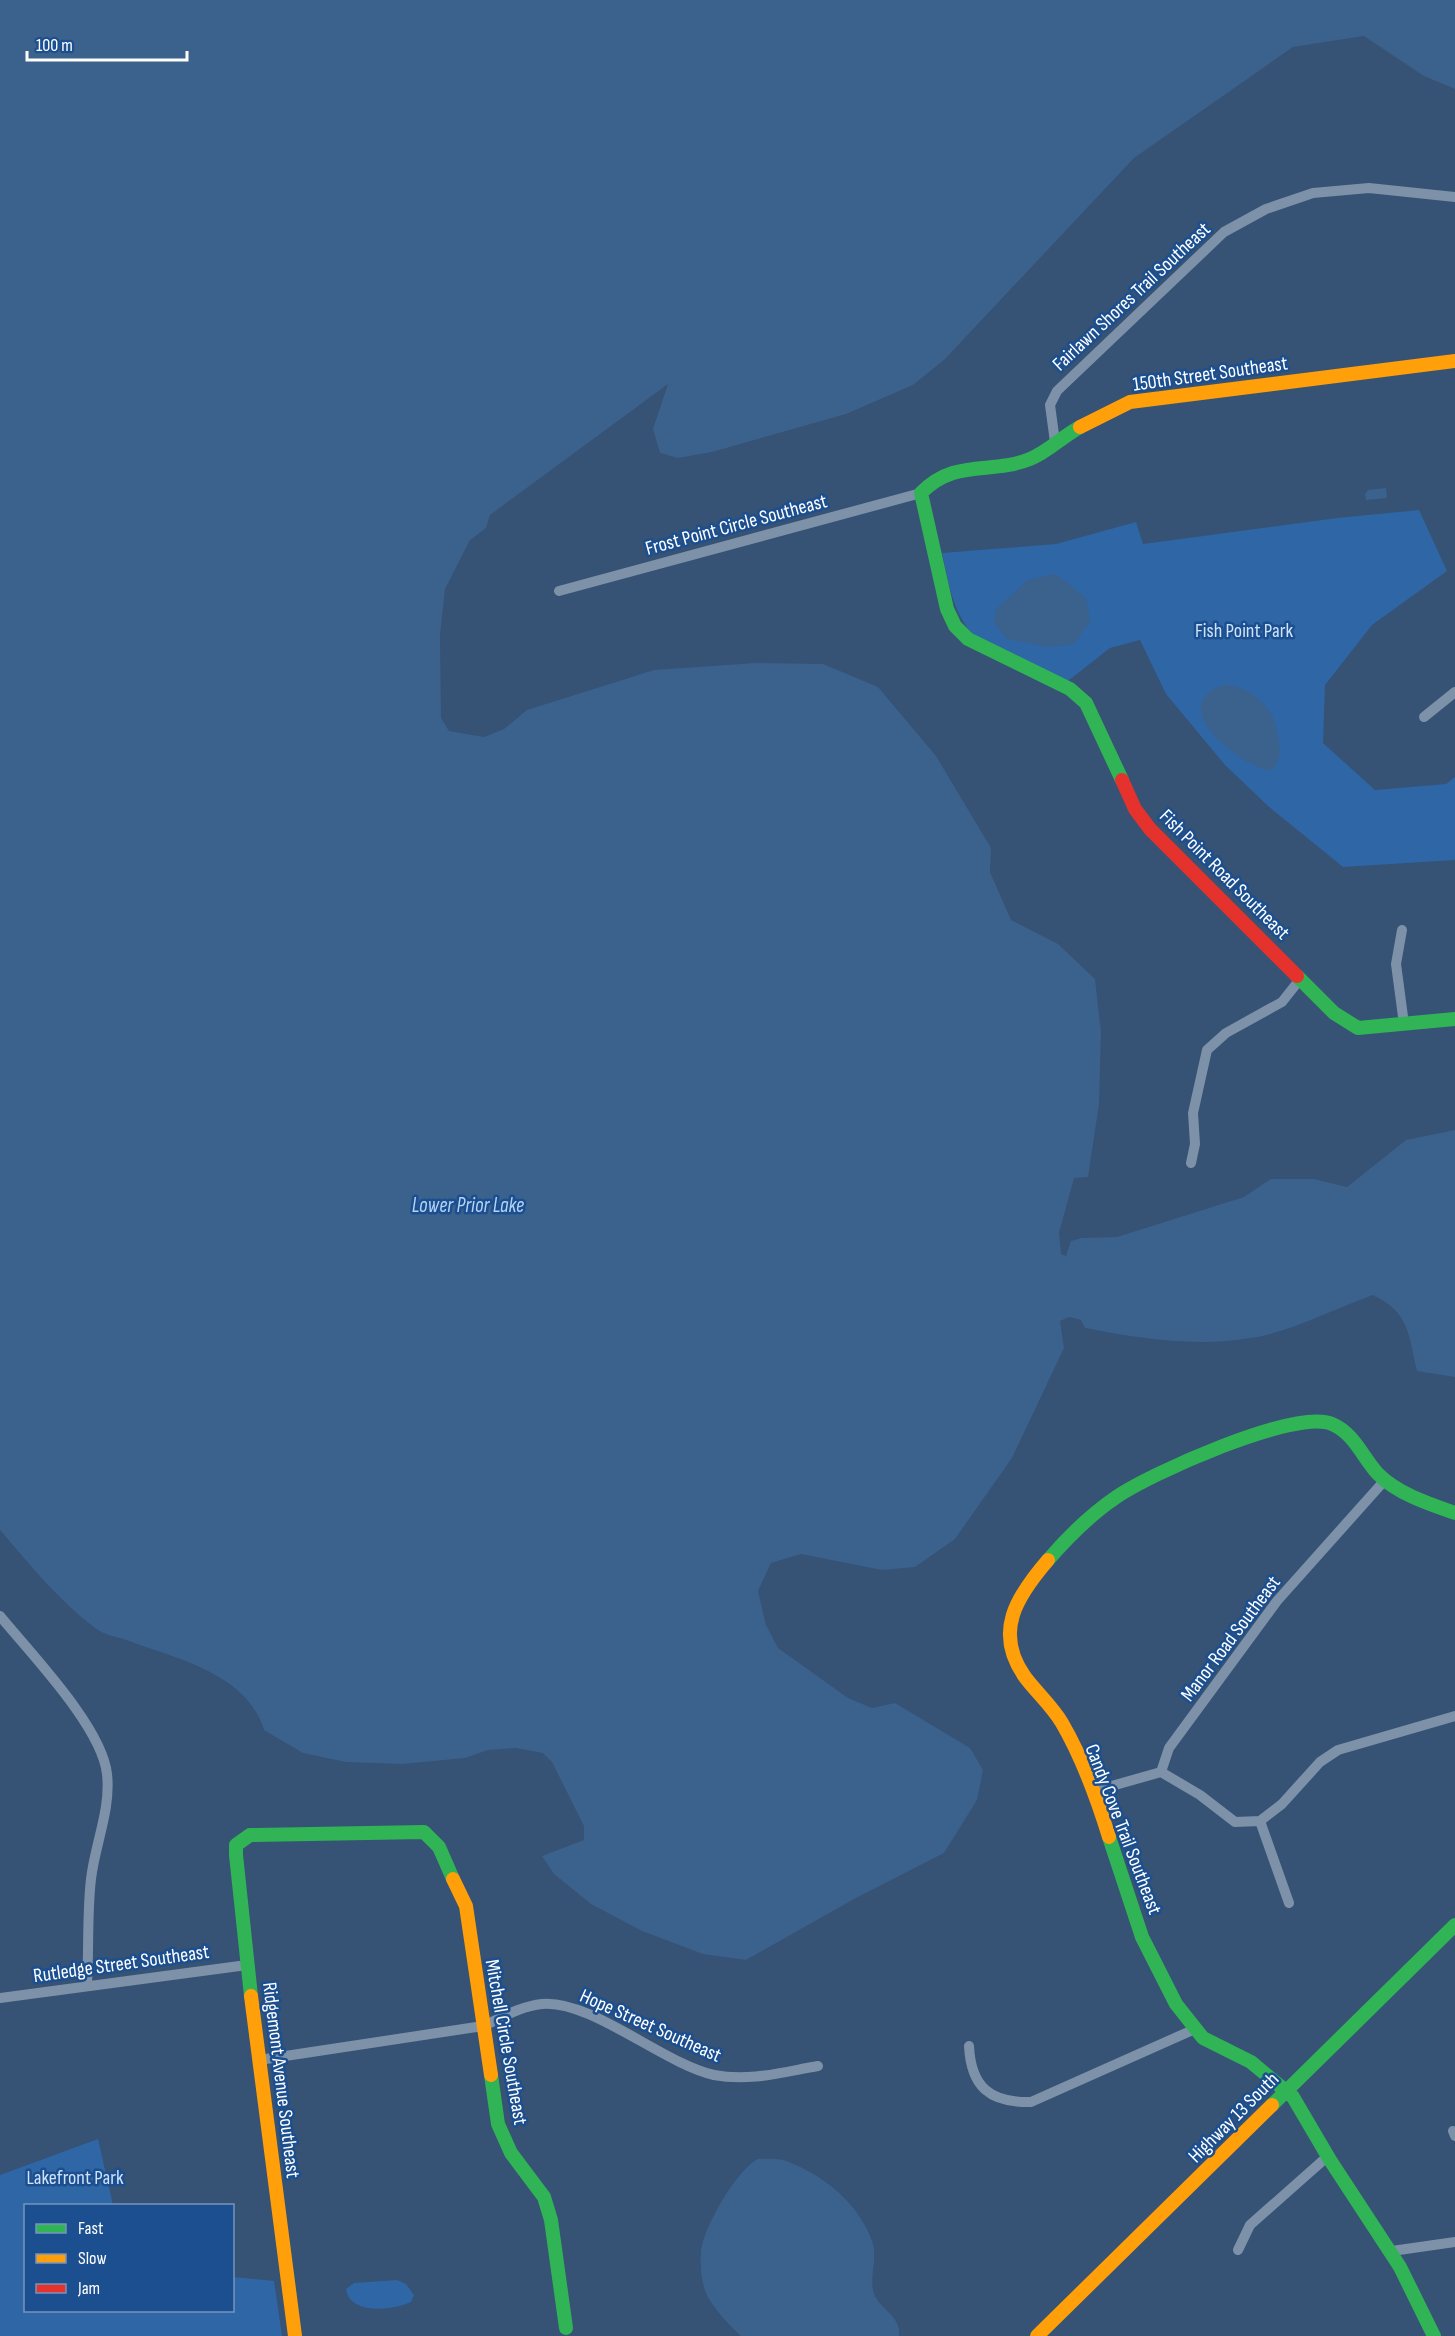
<svg xmlns="http://www.w3.org/2000/svg" width="1455" height="2336" font-family="'Sofia Sans Condensed',sans-serif">
  <style>
    .green { fill: #2f66a5 }
    .water { fill: #3b618d }
    .lines { fill: none; stroke-linecap: round; stroke-linejoin: round }
    .street { stroke: #7d92a8; stroke-width: 10 }
    .fast { stroke: #30b455; stroke-width: 14 }
    .slow { stroke: #ff9f0a; stroke-width: 14 }
    .jam { stroke: #e5322d; stroke-width: 14 }
    .labels { text-anchor: middle; stroke-width: 5; stroke-linejoin: round; paint-order: stroke }
    .street-label { font-size: 20px; fill: #fff; stroke: #1b4f8f }
    .park-label { font-size: 20px; fill: #cfe3fa; stroke: #1b4f8f }
    .water-label { font-size: 21px; font-style: italic; fill: #b5d3f5; stroke: #1b4f8f }
  </style>
  <rect width="100%" height="100%" fill="#365274"/>
  <path class="green" d="M 1419,510 L 1447,571 L 1372,625 L 1325,685 L 1323,743 L 1375,790 L 1446,784 L 1455,777 L 1455,860 L 1343,867 L 1268,806 L 1225,765 L 1166,694 L 1140,640 L 1110,648 L 1068,681 L 974,636 C 952,611 949,584 942,553 L 1056,544 L 1136,522 L 1143,544 L 1337,518 Z
    M 98,2139 L 113,2205 L 26,2206 L 26,2310 L 232,2310 L 233,2277 L 274,2281 L 282,2336 L 0,2336 L 0,2175 Z
    M 397,2280 L 406,2284 L 414,2295 L 411,2302 C 394,2310 350,2316 346,2289 L 354,2283 Z"/>
  <path class="water" d="M 0,0 L 1455,0 L 1455,89 L 1424,76 L 1364,36 L 1293,47 L 1134,158 L 945,359 L 913,385 L 846,414 L 712,452 L 678,458 L 660,453 L 653,429 L 668,384 L 490,515 L 486,528 L 470,540 L 445,589 L 440,635 L 441,718 L 449,731 L 484,737 L 504,729 L 527,710 L 654,670 L 755,663 L 823,664 L 878,687 L 936,756 L 991,848 L 990,872 L 1011,920 L 1058,944 L 1095,979 L 1101,1032 L 1099,1104 L 1088,1177 L 1074,1178 L 1059,1233 L 1061,1254 L 1066,1256 L 1071,1241 L 1081,1238 L 1117,1237 L 1244,1197 L 1271,1179 L 1314,1179 L 1347,1187 L 1406,1140 L 1455,1130 L 1455,1377 L 1417,1371 C 1408,1334 1410,1313 1373,1295 C 1336,1308 1288,1333 1251,1338 C 1195,1347 1141,1339 1085,1328 L 1081,1320 L 1069,1317 L 1060,1321 L 1064,1348 L 1012,1458 L 955,1539 L 915,1567 L 882,1570 L 801,1554 L 771,1563 L 758,1591 L 766,1625 L 778,1648 L 848,1698 L 872,1708 L 895,1703 L 970,1748 L 983,1770 L 977,1800 L 944,1853 L 856,1898 L 746,1960 L 703,1954 L 642,1931 L 591,1904 L 554,1874 L 542,1856 L 584,1840 L 584,1826 L 552,1762 L 543,1753 L 516,1748 L 488,1750 L 465,1758 L 402,1764 L 346,1762 L 303,1753 L 264,1730 C 247,1674 178,1659 129,1641 C 118,1637 104,1635 95,1628 C 59,1601 29,1564 0,1530 Z
    M 1386,488 L 1387,498 L 1366,500 L 1365,494 L 1368,490 Z
    M 1056,574 L 1086,598 L 1090,621 L 1074,644 L 1048,647 L 1007,639 L 994,622 L 996,609 L 1028,580 Z
    M 1222,685 C 1241,684 1261,697 1271,714 C 1277,726 1287,763 1270,770 C 1259,775 1158,711 1222,685 Z
    M 758,2159 C 767,2159 778,2158 786,2161 C 823,2174 861,2205 873,2244 C 877,2259 870,2275 873,2290 C 877,2309 902,2315 899,2336 L 741,2336 C 730,2326 712,2307 706,2293 C 701,2282 700,2264 701,2252 C 703,2228 737,2169 758,2159 Z"/>
  <g class="lines">
    <path class="street" d="M 1055,442 L 1050,405 L 1057,391 L 1224,232 L 1266,209 L 1313,193 L 1369,188 L 1455,197
      M 559,591 L 921,493
      M 1424,717 L 1455,692
      M 1402,930 L 1396,964 L 1404,1024
      M 1191,1163 L 1195,1144 L 1193,1113 L 1207,1050 L 1226,1033 L 1282,1002 L 1301,978
      M 0,1616 C 31,1654 102,1727 107,1774 C 111,1810 95,1844 91,1879 C 87,1913 89,1949 87,1984
      M 1161,1772 L 1200,1795 L 1235,1822 L 1260,1821 L 1282,1804 L 1320,1762 L 1338,1750 L 1455,1716
      M 1094,1791 L 1161,1772 L 1169,1748 L 1277,1601 L 1385,1480
      M 1260,1821 L 1289,1903
      M 0,1998 L 247,1965
      M 969,2046 C 971,2087 990,2103 1031,2102 L 1195,2029
      M 259,2060 L 483,2026 C 501,2018 521,2006 542,2004 C 590,1999 664,2064 714,2075 C 749,2082 783,2072 818,2066
      M 1453,2131 L 1455,2136
      M 1238,2250 L 1250,2225 L 1328,2156
      M 1392,2251 L 1455,2242"/>
    <path class="fast" d="M 1080,427 C 1063,436 1048,452 1030,459 C 990,475 955,458 921,493 L 947,609 L 955,626 L 968,639 L 1070,689 L 1086,703 L 1122,780
      M 1297,976 L 1334,1013 L 1358,1028 L 1455,1019
      M 1048,1560 C 1068,1537 1090,1515 1115,1498 C 1149,1474 1296,1408 1332,1424 C 1354,1433 1363,1458 1378,1474 C 1398,1494 1429,1504 1455,1513
      M 1109,1837 L 1142,1937 L 1176,2004 L 1203,2038 L 1251,2062 L 1293,2097 L 1330,2160 L 1400,2267 L 1434,2336
      M 251,1996 L 236,1855 L 236,1845 L 250,1835 L 424,1832 L 439,1847 L 453,1879
      M 491,2075 L 498,2124 L 511,2153 L 544,2197 L 551,2220 L 566,2328
      M 1272,2105 L 1455,1925"/>
    <path class="slow" d="M 1080,427 L 1130,402 L 1455,361
      M 1048,1560 C 1017,1596 993,1632 1025,1677 C 1037,1693 1052,1706 1062,1723 C 1083,1759 1097,1798 1109,1837
      M 453,1879 L 466,1906 L 491,2075
      M 251,1996 L 295,2336
      M 1037,2336 L 1272,2105"/>
    <path class="jam" d="M 1122,780 L 1135,809 L 1150,829 L 1297,976"/>
  </g>
  <g class="labels">
    <g class="street-label">
      <text transform="translate(1131 296) rotate(-43)" y="7">Fairlawn Shores Trail Southeast</text>
      <text transform="translate(1210 373) rotate(-8)" y="7">150th Street Southeast</text>
      <text transform="translate(736 524) rotate(-15)" y="7">Frost Point Circle Southeast</text>
      <text transform="translate(1225 874) rotate(45)" y="7">Fish Point Road Southeast</text>
      <text transform="translate(1230 1638) rotate(-53)" y="7">Manor Road Southeast</text>
      <text transform="translate(1124 1829) rotate(69)" y="7">Candy Cove Trail Southeast</text>
      <text transform="translate(121 1963) rotate(-8)" y="7">Rutledge Street Southeast</text>
      <text transform="translate(651 2025) rotate(24)" y="7">Hope Street Southeast</text>
      <text transform="translate(507 2042) rotate(80)" y="7">Mitchell Circle Southeast</text>
      <text transform="translate(282 2080) rotate(83)" y="7">Ridgemont Avenue Southeast</text>
      <text transform="translate(1233 2117) rotate(-45)" y="7">Highway 13 South</text>
    </g>
    <g class="park-label">
      <text x="1244" y="637">Fish Point Park</text>
      <text x="75" y="2184">Lakefront Park</text>
    </g>
    <g class="water-label">
      <text x="468" y="1212">Lower Prior Lake</text>
    </g>
  </g>
  <rect x="24" y="2204" width="210" height="108" fill="#1b4f8f" stroke="#7695bc" stroke-width="1.5"/>
  <rect x="36" y="2224" width="30" height="9" fill="#30b455" stroke="#7695bc" stroke-width="1.5"/>
  <text x="78" y="2234" font-size="18" fill="#ffffff">Fast</text>
  <rect x="36" y="2254" width="30" height="9" fill="#ff9f0a" stroke="#7695bc" stroke-width="1.5"/>
  <text x="78" y="2264" font-size="18" fill="#ffffff">Slow</text>
  <rect x="36" y="2284" width="30" height="9" fill="#e5322d" stroke="#7695bc" stroke-width="1.5"/>
  <text x="78" y="2294" font-size="18" fill="#ffffff">Jam</text>
  <path d="M27 51v9h160v-9" fill="none" stroke="#ffffff" stroke-width="3"/>
  <text x="36" y="51" font-size="18" fill="#ffffff" stroke="#1b4f8f" stroke-width="4.5" paint-order="stroke">100 m</text>
</svg>
